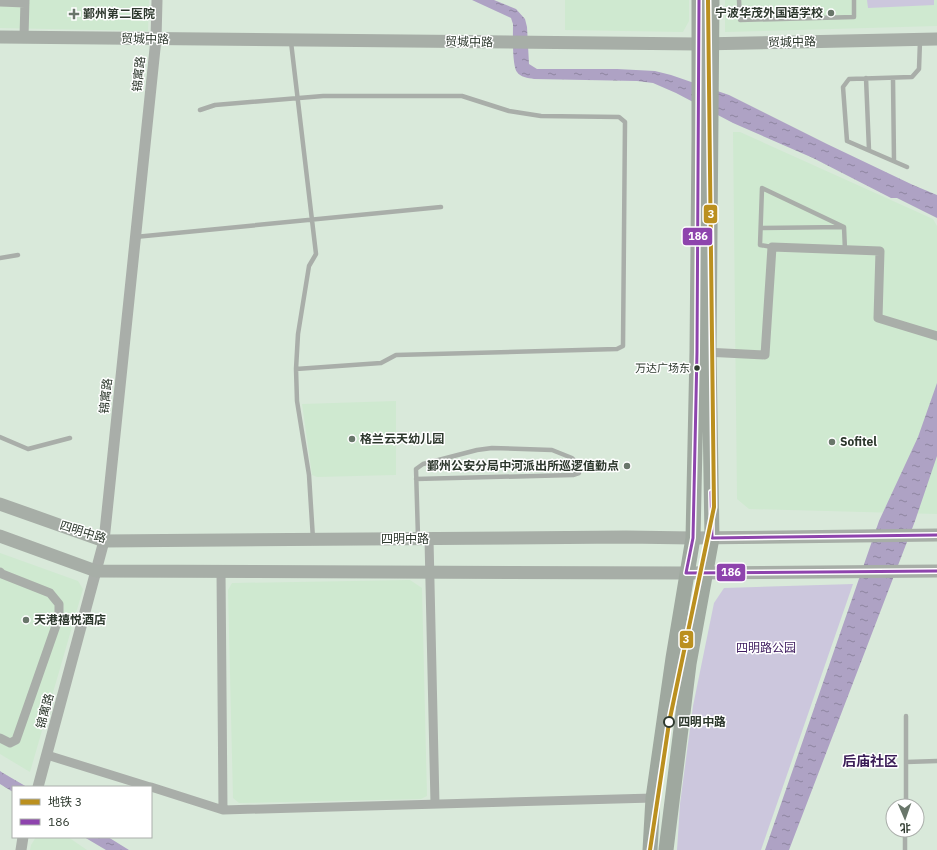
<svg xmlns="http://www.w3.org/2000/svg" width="937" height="850" font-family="'IBM Plex Sans','Noto Sans SC',sans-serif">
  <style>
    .built { fill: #cfe9d0 }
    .park { fill: #ccc7dd }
    .water { fill: url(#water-ripples) }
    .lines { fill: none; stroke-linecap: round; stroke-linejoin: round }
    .service { stroke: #a9aea9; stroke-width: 4.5 }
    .minor { stroke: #a9aea9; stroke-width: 9 }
    .tertiary { stroke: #a9aea9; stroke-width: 11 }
    .secondary { stroke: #a7aea7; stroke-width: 13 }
    .primary { stroke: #9fa89f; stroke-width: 15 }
    .bus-1-casing { stroke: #fff; stroke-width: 6 }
    .bus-1 { stroke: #8e44ad; stroke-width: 3 }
    .metro-1-casing { stroke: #fff; stroke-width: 7 }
    .metro-1 { stroke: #bb901f; stroke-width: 4 }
    .poi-dot { fill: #69766a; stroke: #fff; stroke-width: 1.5 }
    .bus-dot { fill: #2d382d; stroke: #fff; stroke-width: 1.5 }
    .stop-dot { fill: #fff; stroke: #2d382d; stroke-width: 2 }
    .labels { text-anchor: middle; stroke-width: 3; stroke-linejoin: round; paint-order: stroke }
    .bus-label { font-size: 11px; fill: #2d382d; stroke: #fff; text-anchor: end }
    .poi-label { font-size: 12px; font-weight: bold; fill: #2d382d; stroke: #fff; text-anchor: start }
    .street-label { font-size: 12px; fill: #2d382d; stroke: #fff }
    .park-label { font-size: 12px; fill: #3e1c5f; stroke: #fff }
    .stop-label { font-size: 12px; font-weight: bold; fill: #2d382d; stroke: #fff; text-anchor: start }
    .quarter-label { font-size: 14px; font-weight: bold; fill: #3a1d56; stroke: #fff }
    .line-badge { stroke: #fff; stroke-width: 1.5 }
    .badge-label { font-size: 11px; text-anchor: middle; font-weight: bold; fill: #fff }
  </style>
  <defs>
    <pattern id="water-ripples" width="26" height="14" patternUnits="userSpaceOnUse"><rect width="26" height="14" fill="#aea2c4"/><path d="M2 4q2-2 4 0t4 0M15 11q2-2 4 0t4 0" fill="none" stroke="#8e85a0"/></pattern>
  </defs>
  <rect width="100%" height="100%" fill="#d9e9da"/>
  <path class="built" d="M 0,0 L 149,0 L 148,31 L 0,28 Z
    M 565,0 L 689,0 L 689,21 L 683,32 L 565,30 Z
    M 725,0 L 937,0 L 937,26 L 725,32 Z
    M 733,132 L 740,132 L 933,219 L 937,226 L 937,514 L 749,509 L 737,499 Z
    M 396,401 L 396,475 L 317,477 L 312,475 L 302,404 Z
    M 0,553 L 78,581 L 83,589 L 30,772 L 0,754 Z
    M 410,580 L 422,588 L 427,796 L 421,799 L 239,803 L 233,798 L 228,590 L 232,583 Z
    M 36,837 L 68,837 L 87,850 L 30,850 L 31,845 Z"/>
  <path class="park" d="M 867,0 L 934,0 L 934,5 L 868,8 Z
    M 853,584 L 761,850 L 677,850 L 680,804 L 693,706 L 714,603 L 724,588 Z"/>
  <path class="water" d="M 472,0 L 494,0 L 516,9 L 525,19 L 527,27 L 529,64 L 537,69 L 617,69 L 655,71 L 671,75 L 729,95 L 827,144 L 913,185 L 937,195 L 937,218 L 897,198 L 891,198 L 813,158 L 733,123 L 676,93 L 653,83 L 637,81 L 534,79 C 528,78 520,77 517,72 C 512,65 513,34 513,24 L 511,18 Z
    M 937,383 L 937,456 L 915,521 L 789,850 L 765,850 L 879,521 L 918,437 Z
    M 0,771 L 3,773 L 27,787 L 13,787 L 13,792 L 0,784 Z
    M 84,837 L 108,837 L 129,850 L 106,850 Z"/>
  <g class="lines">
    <path class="service" d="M 739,0 L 740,20 L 854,17 L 854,0
      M 291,42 L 316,254 L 309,266 L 298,334 L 296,369 L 297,401 L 309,475 L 313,539
      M 866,78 L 869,150
      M 893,79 L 894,161
      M 200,110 L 215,105 L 323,96 L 462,96 L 509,111 L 541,116 L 619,117 L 625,122 L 623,346 L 617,349 L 396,355 L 381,363 L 296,369
      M 907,167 L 847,141 L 843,87 L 849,79 L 912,77 L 919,69 L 920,41
      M 761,228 L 843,227
      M 135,237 L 441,207
      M 772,247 L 760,245 L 762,188 L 844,227 L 845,250
      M 0,258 L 18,255
      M 0,437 L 28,449 L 70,438
      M 416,479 L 573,475 L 579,473 L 579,465 L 572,458 L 552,450 L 492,448 L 477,450 L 423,464 L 416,469 L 418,537
      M 906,762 L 937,761
      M 906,806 L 906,716
      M 905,850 L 905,830"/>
    <path class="minor" d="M 0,2 L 25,3
      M 24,37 L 25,0
      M 705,352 L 765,355 L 772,247 L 880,251 L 878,318 L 937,336
      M 429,539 L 435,804
      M 221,571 L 223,810
      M 0,572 L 2,574 L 50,593 L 59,604 L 59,617 L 16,740 L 10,743 L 0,738
      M 47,755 L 150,787
      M 151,787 L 223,810 L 653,798"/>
    <path class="tertiary" d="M 38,787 L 104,541 L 156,39 L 157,0
      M 21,850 L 23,837"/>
    <path class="secondary" d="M 0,37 L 699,44 L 937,39
      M 0,504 L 104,541 L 626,537 L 693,538 L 937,535
      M 0,536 L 96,571 L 686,573 L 937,571"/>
    <path class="primary" d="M 650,850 L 653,798 L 673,658 L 693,538 L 697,352 L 699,137 L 699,0
      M 666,850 L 689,664 L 712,538 L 709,352 L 712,0"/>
    <defs>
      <path id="bus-1" d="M 699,0 L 697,352 L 693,538 L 686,573 L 937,571
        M 711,492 L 712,538 L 937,535"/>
    </defs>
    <use href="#bus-1" class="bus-1-casing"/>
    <use href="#bus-1" class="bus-1"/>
    <defs>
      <path id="metro-1" d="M 650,850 L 669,723 L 714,507 L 708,0"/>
    </defs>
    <use href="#metro-1" class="metro-1-casing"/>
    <use href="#metro-1" class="metro-1"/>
  </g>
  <g class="poi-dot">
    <circle cx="831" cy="13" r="4"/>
    <path d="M72 8h4v4h4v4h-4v4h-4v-4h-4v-4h4z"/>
    <circle cx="352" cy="439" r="4"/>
    <circle cx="832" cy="442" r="4"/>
    <circle cx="627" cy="466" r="4"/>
    <circle cx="26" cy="620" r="4"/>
  </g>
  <circle class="bus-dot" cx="697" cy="368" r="3.5"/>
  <circle class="stop-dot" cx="669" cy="722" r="5"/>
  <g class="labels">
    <g class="bus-label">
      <text x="690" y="372">万达广场东</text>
    </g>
    <g class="poi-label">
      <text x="823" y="17" text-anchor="end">宁波华茂外国语学校</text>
      <text x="83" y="18">鄞州第二医院</text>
      <text x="360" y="443">格兰云天幼儿园</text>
      <text x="840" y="446">Sofitel</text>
      <text x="619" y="470" text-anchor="end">鄞州公安分局中河派出所巡逻值勤点</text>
      <text x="34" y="624">天港禧悦酒店</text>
    </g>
    <g class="street-label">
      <text transform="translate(145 39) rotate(1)" y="4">贸城中路</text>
      <text transform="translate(469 42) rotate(1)" y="4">贸城中路</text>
      <text transform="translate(792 42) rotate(-1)" y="4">贸城中路</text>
      <text transform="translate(139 74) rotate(-84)" y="4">锦寓路</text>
      <text transform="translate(106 396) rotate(-84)" y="4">锦寓路</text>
      <text transform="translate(83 532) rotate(17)" y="4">四明中路</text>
      <text x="405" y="543">四明中路</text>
      <text transform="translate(45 711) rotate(-75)" y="4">锦寓路</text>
    </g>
    <g class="park-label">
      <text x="766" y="652">四明路公园</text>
    </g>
    <g class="stop-label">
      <text x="678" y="726">四明中路</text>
    </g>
    <g class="quarter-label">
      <text x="870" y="766">后庙社区</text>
    </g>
  </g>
  <g class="line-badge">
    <rect x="703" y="204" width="15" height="20" rx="4" fill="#bb901f"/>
    <rect x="682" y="227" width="31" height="19" rx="4" fill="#8e44ad"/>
    <rect x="716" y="563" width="30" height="19" rx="4" fill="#8e44ad"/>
    <rect x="679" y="630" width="15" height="19" rx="4" fill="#bb901f"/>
  </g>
  <g class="badge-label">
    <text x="711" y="218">3</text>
    <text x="698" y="240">186</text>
    <text x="731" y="576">186</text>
    <text x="686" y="643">3</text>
  </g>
  <rect x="12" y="786" width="140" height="52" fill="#ffffff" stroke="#abafab"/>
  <rect x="20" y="799" width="20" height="6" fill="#bb901f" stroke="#abafab"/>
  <text x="48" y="806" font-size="12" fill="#2d382d">地铁 3</text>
  <rect x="20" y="819" width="20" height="6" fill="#8e44ad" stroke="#abafab"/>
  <text x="48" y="826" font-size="12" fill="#2d382d">186</text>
  <g transform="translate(905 818) rotate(178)"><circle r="19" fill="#ffffff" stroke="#abafab"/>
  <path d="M0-3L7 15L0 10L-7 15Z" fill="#69766a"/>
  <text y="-6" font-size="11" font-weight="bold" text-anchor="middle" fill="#2d382d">北</text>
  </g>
</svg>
